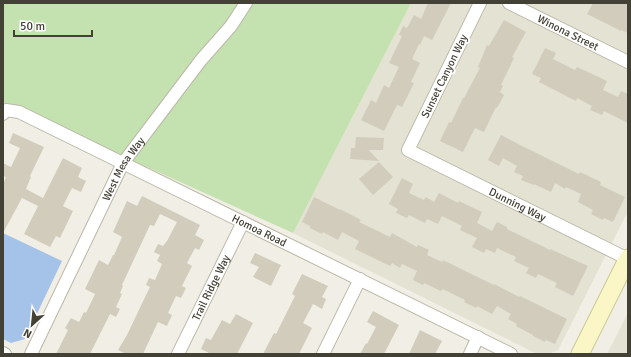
<svg xmlns="http://www.w3.org/2000/svg" width="631" height="357" font-family="Signika,sans-serif">
  <style>
    .residential { fill: #e4e2d3 }
    .green { fill: #c3e2b0 }
    .water { fill: #a5c2e9 }
    .building { fill: #d1ccbb }
    .lines { fill: none; stroke-linecap: round; stroke-linejoin: round }
    .minor-casing { stroke: #bbb8a8; stroke-width: 14 }
    .secondary-casing { stroke: #cdc897; stroke-width: 19 }
    .minor { stroke: #fff; stroke-width: 12 }
    .secondary { stroke: #faf6c6; stroke-width: 17 }
    .labels { text-anchor: middle; stroke-width: 4; stroke-linejoin: round; paint-order: stroke }
    .street-label { font-size: 11px; fill: #434035; stroke: #fff }
  </style>
  <rect width="100%" height="100%" fill="#f1efe5"/>
  <path class="residential" d="M 411,3 L 628,3 L 628,211 L 558,350 L 548,354 L 537,354 L 293,233 Z
    M 628,313 L 628,354 L 607,354 Z"/>
  <path class="green" d="M 3,3 L 411,3 L 293,233 L 3,102 Z"/>
  <path class="water" d="M 3,233 L 62,261 L 25,339 L 11,343 L 3,339 Z"/>
  <path class="building" d="M 428,3 L 451,3 L 432,40 L 424,36 L 420,45 L 419,44 L 412,59 L 420,63 L 411,82 L 414,83 L 402,107 L 397,105 L 384,131 L 361,120 L 371,100 L 376,103 L 384,85 L 389,88 L 399,67 L 389,63 L 402,36 L 399,35 L 403,26 L 407,28 L 414,15 L 421,19 Z
    M 593,3 L 624,3 L 628,5 L 628,33 L 621,30 L 621,31 L 587,14 Z
    M 504,20 L 526,32 L 512,57 L 514,58 L 501,85 L 503,86 L 500,92 L 504,95 L 497,108 L 496,107 L 484,132 L 475,128 L 463,152 L 440,141 L 449,122 L 451,123 L 463,98 L 464,98 L 480,68 L 478,67 L 487,45 L 489,46 Z
    M 545,48 L 556,53 L 553,59 L 575,70 L 577,67 L 607,81 L 603,90 L 618,97 L 621,91 L 628,94 L 628,123 L 604,111 L 602,115 L 590,110 L 592,106 L 577,98 L 576,101 L 539,82 L 541,78 L 532,74 Z
    M 13,133 L 44,147 L 30,176 L 31,177 L 26,189 L 43,198 L 63,158 L 82,168 L 78,177 L 86,181 L 81,192 L 72,188 L 63,206 L 73,211 L 60,238 L 56,236 L 50,247 L 24,234 L 38,206 L 22,198 L 3,233 L 3,185 L 6,177 L 3,176 L 3,163 L 11,167 L 20,148 L 9,143 Z
    M 501,135 L 520,145 L 579,174 L 580,172 L 601,182 L 600,185 L 625,197 L 613,222 L 604,218 L 603,220 L 591,214 L 593,210 L 578,202 L 581,194 L 566,187 L 565,189 L 555,183 L 551,192 L 534,184 L 534,185 L 521,180 L 523,176 L 514,172 L 517,166 L 503,158 L 499,166 L 488,160 Z
    M 356,137 L 384,138 L 383,150 L 369,150 L 379,161 L 350,159 L 351,148 L 355,148 Z
    M 379,162 L 393,177 L 373,195 L 359,179 Z
    M 402,178 L 413,184 L 409,193 L 424,200 L 426,197 L 434,202 L 439,193 L 458,203 L 459,201 L 482,212 L 477,223 L 492,231 L 497,222 L 507,227 L 507,229 L 550,250 L 550,249 L 588,266 L 573,296 L 555,287 L 557,283 L 538,274 L 536,278 L 526,273 L 529,268 L 514,261 L 516,257 L 497,248 L 495,253 L 486,249 L 484,253 L 472,247 L 477,238 L 460,230 L 462,226 L 442,216 L 438,224 L 427,219 L 425,223 L 409,215 L 407,218 L 396,213 L 398,209 L 389,204 Z
    M 142,196 L 200,225 L 195,235 L 204,240 L 199,250 L 195,248 L 187,263 L 192,266 L 182,286 L 186,288 L 181,298 L 176,296 L 168,313 L 172,315 L 167,326 L 158,322 L 143,354 L 126,354 L 118,350 L 127,335 L 147,293 L 150,287 L 146,285 L 149,278 L 155,280 L 162,264 L 157,261 L 160,255 L 154,252 L 158,244 L 163,246 L 167,241 L 177,222 L 160,214 L 154,226 L 150,225 L 122,285 L 123,286 L 120,293 L 122,294 L 116,307 L 120,309 L 116,317 L 110,314 L 90,354 L 56,354 L 68,330 L 65,328 L 71,318 L 79,322 L 84,312 L 86,313 L 95,294 L 85,289 L 99,260 L 108,265 L 113,255 L 114,255 L 122,237 L 113,232 L 127,201 L 137,206 Z
    M 314,197 L 340,210 L 340,209 L 361,220 L 359,222 L 390,237 L 392,233 L 417,247 L 418,245 L 429,250 L 427,255 L 442,262 L 443,260 L 494,285 L 494,284 L 519,297 L 520,296 L 567,319 L 555,344 L 546,340 L 545,342 L 533,336 L 533,335 L 516,326 L 517,324 L 508,319 L 511,314 L 497,306 L 492,314 L 477,306 L 476,308 L 464,302 L 465,300 L 443,289 L 441,291 L 424,283 L 423,285 L 413,280 L 417,271 L 402,264 L 400,268 L 392,263 L 390,266 L 355,249 L 359,241 L 342,232 L 338,240 L 323,232 L 322,234 L 310,228 L 310,226 L 302,222 Z
    M 255,253 L 281,265 L 271,286 L 253,277 L 259,267 L 250,263 Z
    M 302,274 L 328,286 L 322,297 L 326,299 L 322,309 L 313,304 L 303,323 L 312,328 L 299,354 L 263,354 L 274,333 L 276,334 L 295,296 L 292,294 Z
    M 373,311 L 399,325 L 384,354 L 360,354 L 366,343 L 367,344 L 376,327 L 367,322 Z
    M 236,314 L 253,323 L 237,354 L 211,354 L 201,349 L 206,338 L 211,340 L 222,320 L 230,324 Z
    M 420,330 L 442,341 L 435,354 L 409,354 Z"/>
  <g class="lines">
    <defs>
      <g id="minor">
        <path id="s1" d="M 480,3 L 408,150 L 628,259"/>
        <path id="s2" d="M 509,3 L 628,62"/>
        <path id="s3" d="M 3,114 L 6,110 L 19,112 L 511,354"/>
        <path d="M 3,353 L 5,354"/>
        <path id="s4" d="M 31,354 L 123,163 L 201,60 L 231,26 L 246,3"/>
        <path id="s5" d="M 178,354 L 243,222"/>
        <path d="M 323,354 L 360,279"/>
        <path d="M 470,354 L 478,337"/>
      </g>
      <path id="secondary" d="M 580,354 L 628,258"/>
    </defs>
    <use href="#minor" class="minor-casing"/>
    <use href="#secondary" class="secondary-casing"/>
    <use href="#minor" class="minor"/>
    <use href="#secondary" class="secondary"/>
  </g>
  <g class="labels">
    <g class="street-label">
      <text dy="4" stroke="none"><textPath href="#s2" startOffset="66">Winona Street</textPath></text>
      <text transform="translate(444 76) rotate(-64)" y="4">Sunset Canyon Way</text>
      <text dy="4" stroke="none"><textPath href="#s4" startOffset="207">West Mesa Way</textPath></text>
      <text dy="4" stroke="none"><textPath href="#s1" startOffset="286">Dunning Way</textPath></text>
      <text dy="4" stroke="none"><textPath href="#s3" startOffset="286">Homoa Road</textPath></text>
      <text dy="4" stroke="none"><textPath href="#s5" startOffset="74">Trail Ridge Way</textPath></text>
    </g>
  </g>
  <rect width="631" height="357" fill="none" stroke="#434035" stroke-width="8"/>
  <g transform="translate(32 325) rotate(207)" stroke="#ffffff" stroke-width="3" paint-order="stroke">
  <path d="M0-3L7 15L0 10L-7 15Z" fill="#434035"/>
  <text y="-6" font-size="11" font-weight="bold" text-anchor="middle" fill="#434035">N</text>
  </g>
  <path d="M14 30v6h78v-6" fill="none" stroke="#434035" stroke-width="2"/>
  <text x="20" y="30" font-size="12" fill="#434035" stroke="#ffffff" stroke-width="3" paint-order="stroke">50 m</text>
</svg>
